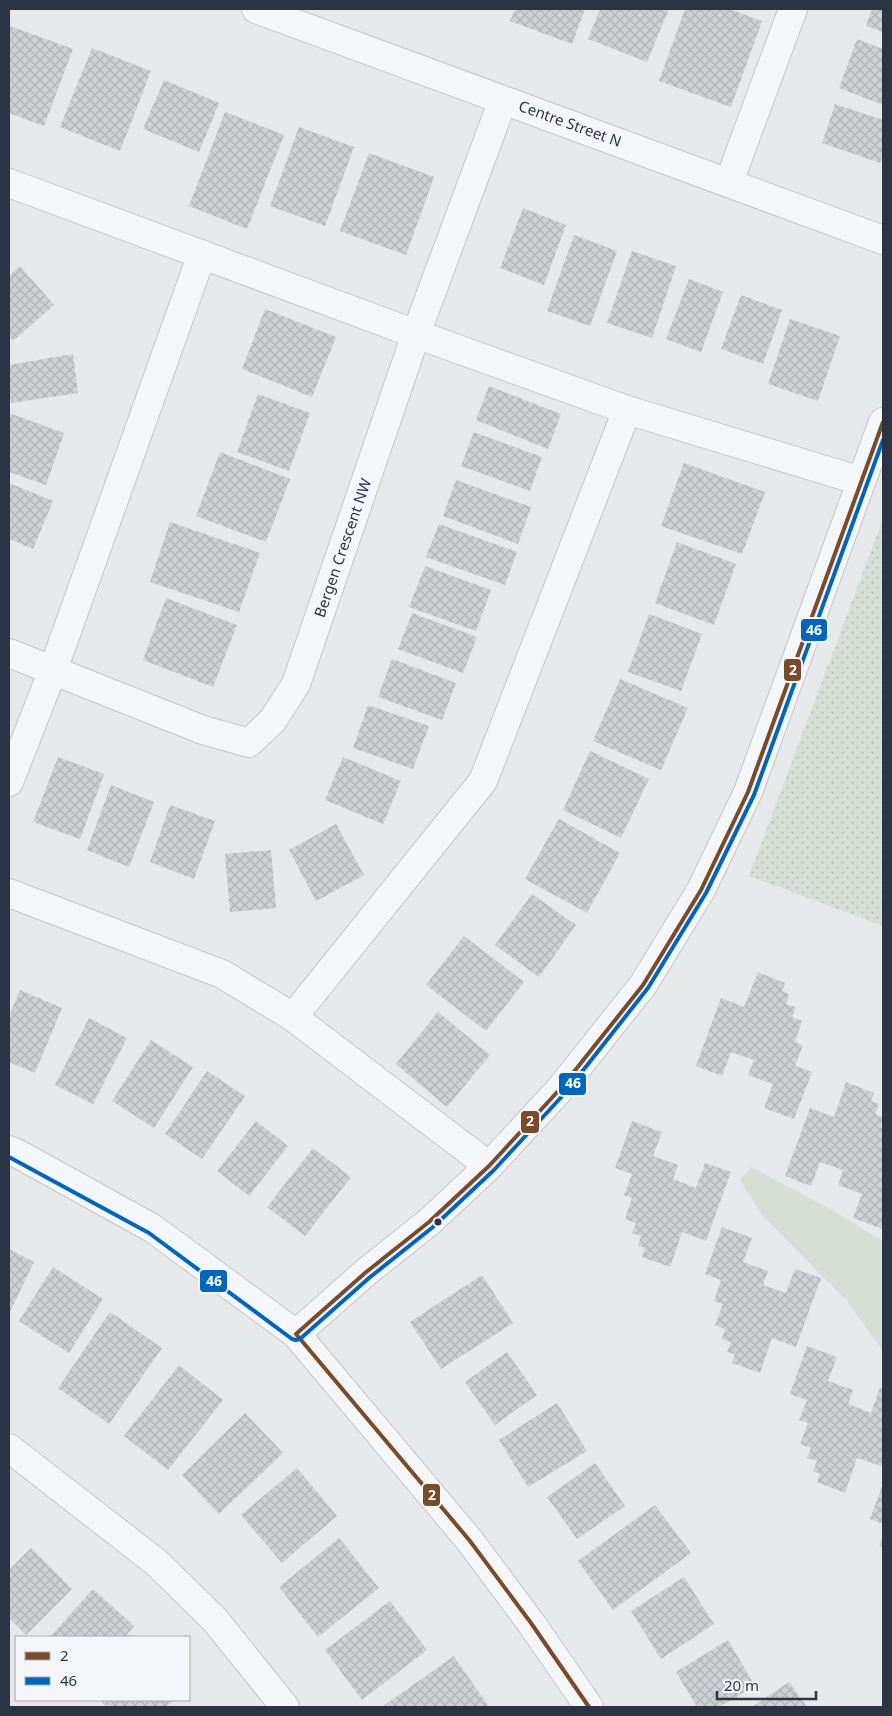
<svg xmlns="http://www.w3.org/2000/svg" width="892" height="1716" font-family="'Noto Sans',sans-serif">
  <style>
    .green { fill: #d6ded6 }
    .park { fill: url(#park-dots) }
    .building { fill: url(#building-cross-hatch) }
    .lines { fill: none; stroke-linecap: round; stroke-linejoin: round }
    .minor-casing { stroke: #c4c6c8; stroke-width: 30 }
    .minor { stroke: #f5f6f7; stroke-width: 28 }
    .bus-1-casing { stroke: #f4f6f9; stroke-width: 8 }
    .bus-2-casing { stroke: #f4f6f9; stroke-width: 8 }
    .bus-1 { stroke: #7a4b2a; stroke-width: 4 }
    .bus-2 { stroke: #0065bd; stroke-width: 4 }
    .bus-dot { fill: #2b3445; stroke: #f4f6f9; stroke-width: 2 }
    .labels { text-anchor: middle; stroke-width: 4.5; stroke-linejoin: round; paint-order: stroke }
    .street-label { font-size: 15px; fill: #2b3445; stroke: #f4f6f9 }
    .line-badge { stroke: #f4f6f9; stroke-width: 2 }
    .badge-label { font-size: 14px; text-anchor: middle; font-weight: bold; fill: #fff }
  </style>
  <defs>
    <pattern id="park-dots" width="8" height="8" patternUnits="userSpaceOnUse" patternTransform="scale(1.25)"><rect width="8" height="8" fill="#d6ded6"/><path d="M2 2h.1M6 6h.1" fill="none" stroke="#b8bfb9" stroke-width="1.8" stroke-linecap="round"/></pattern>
    <pattern id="building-cross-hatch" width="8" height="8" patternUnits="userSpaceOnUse" patternTransform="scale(1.25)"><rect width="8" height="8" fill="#ced0d3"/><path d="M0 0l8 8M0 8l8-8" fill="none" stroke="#b1b3b6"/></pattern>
  </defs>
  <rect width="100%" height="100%" fill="#e6e8ea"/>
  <path class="green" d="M 751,1167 L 832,1210 L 883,1241 L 883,1351 L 846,1300 L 762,1215 L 740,1180 Z"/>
  <path class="park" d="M 883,519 L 883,926 L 749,876 Z"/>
  <path class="building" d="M 515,9 L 585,9 L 572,44 L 510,21 Z
    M 600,9 L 669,9 L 647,62 L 588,39 Z
    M 685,9 L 729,9 L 762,21 L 731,107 L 659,81 Z
    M 872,9 L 883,9 L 883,32 L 866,26 Z
    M 10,26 L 73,49 L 44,126 L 9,113 Z
    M 857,39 L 883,49 L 883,105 L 839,88 Z
    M 92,48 L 151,71 L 120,151 L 60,127 Z
    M 164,80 L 219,103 L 199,152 L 143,129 Z
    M 835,104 L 883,120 L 883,152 L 880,163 L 822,143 Z
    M 225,112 L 284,135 L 247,229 L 189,206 Z
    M 299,127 L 354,147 L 325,226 L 270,206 Z
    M 369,153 L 434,177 L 406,255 L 340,231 Z
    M 523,208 L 566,225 L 544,285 L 500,268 Z
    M 574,235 L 617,251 L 590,326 L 547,311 Z
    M 632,251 L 676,266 L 652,338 L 607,323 Z
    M 20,266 L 54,305 L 13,341 L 9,336 L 9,276 Z
    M 689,279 L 723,292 L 701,352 L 666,339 Z
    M 741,295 L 782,310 L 763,364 L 721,349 Z
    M 265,309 L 336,337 L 312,397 L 242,369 Z
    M 790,319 L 840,336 L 818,401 L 768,384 Z
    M 73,354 L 78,393 L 11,403 L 9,388 L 9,365 Z
    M 489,386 L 561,414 L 548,449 L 476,420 Z
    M 258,394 L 310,413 L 289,471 L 237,452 Z
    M 9,413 L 64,433 L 46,485 L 9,472 Z
    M 474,432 L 542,457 L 530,491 L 461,466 Z
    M 220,452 L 290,479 L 266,542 L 196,516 Z
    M 684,463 L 765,492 L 742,554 L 661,526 Z
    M 456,480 L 531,507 L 518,544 L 443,516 Z
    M 9,483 L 53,501 L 33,549 L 9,539 Z
    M 170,522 L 260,553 L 239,612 L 150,582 Z
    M 439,524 L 517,552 L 505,585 L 426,557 Z
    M 677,542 L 736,564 L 714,625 L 655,603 Z
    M 425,566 L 491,590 L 476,631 L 409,607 Z
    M 166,598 L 237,625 L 213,687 L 143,660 Z
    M 412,613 L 477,637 L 463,673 L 398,649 Z
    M 649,614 L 702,634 L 681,691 L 628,672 Z
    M 392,659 L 456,683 L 442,720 L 378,697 Z
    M 620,679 L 688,708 L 661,770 L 593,741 Z
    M 368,705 L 429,726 L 413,769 L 353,748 Z
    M 590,751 L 649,779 L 621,838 L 563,810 Z
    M 58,757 L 104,774 L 80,839 L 33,822 Z
    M 343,757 L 401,781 L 383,824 L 325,800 Z
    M 111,785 L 154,802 L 129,867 L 87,850 Z
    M 170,805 L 215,821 L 194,879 L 150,862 Z
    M 559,819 L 620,853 L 587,913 L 525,879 Z
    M 336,824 L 364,875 L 316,901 L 289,850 Z
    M 271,850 L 276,908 L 230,912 L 225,854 Z
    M 532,894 L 576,925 L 539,977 L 495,945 Z
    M 464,936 L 524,982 L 486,1031 L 426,985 Z
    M 758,972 L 785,983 L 782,991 L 789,994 L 786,1004 L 796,1007 L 792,1017 L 802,1021 L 795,1042 L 803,1045 L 795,1066 L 812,1072 L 794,1119 L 764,1108 L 773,1084 L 748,1075 L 754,1060 L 731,1052 L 722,1076 L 696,1066 L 721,998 L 744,1007 Z
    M 20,990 L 62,1008 L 35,1073 L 9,1062 L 9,1016 Z
    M 438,1012 L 490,1055 L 447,1107 L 396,1064 Z
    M 89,1018 L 127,1038 L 93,1104 L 55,1085 Z
    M 151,1040 L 193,1067 L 154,1128 L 112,1101 Z
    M 207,1071 L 245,1096 L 202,1159 L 165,1134 Z
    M 846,1082 L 874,1093 L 871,1101 L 879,1104 L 875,1114 L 883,1117 L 881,1127 L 883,1128 L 883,1229 L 853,1218 L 862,1194 L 838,1185 L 843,1170 L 820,1162 L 811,1186 L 785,1176 L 810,1108 L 834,1117 Z
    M 256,1121 L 288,1146 L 249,1196 L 217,1171 Z
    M 632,1121 L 662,1132 L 653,1156 L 678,1165 L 673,1179 L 696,1188 L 705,1163 L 731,1172 L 706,1241 L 682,1232 L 670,1267 L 642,1257 L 645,1248 L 638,1246 L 641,1236 L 632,1233 L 636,1223 L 625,1219 L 632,1198 L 624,1195 L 632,1174 L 615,1168 Z
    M 313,1148 L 351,1177 L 305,1236 L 267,1207 Z
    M 722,1227 L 752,1238 L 743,1262 L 768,1271 L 763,1285 L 786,1293 L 795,1269 L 821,1278 L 796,1347 L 772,1338 L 760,1373 L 732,1363 L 735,1354 L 727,1352 L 731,1342 L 722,1339 L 725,1329 L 715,1325 L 723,1304 L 714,1301 L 721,1280 L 705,1274 Z
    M 9,1249 L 34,1262 L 9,1314 Z
    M 53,1267 L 103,1299 L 69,1353 L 19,1321 Z
    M 482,1275 L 513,1323 L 441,1369 L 410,1322 Z
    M 110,1312 L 162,1348 L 109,1424 L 58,1388 Z
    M 807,1346 L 837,1357 L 828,1381 L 853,1390 L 848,1404 L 871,1413 L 880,1388 L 883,1389 L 883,1460 L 881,1466 L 857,1458 L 845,1493 L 817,1482 L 820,1474 L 813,1471 L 817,1461 L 807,1458 L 811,1448 L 800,1444 L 808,1423 L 799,1420 L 807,1400 L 790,1394 Z
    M 507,1352 L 537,1395 L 495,1425 L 465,1382 Z
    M 179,1365 L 223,1400 L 168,1470 L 124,1436 Z
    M 557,1403 L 587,1451 L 528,1487 L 499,1440 Z
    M 245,1413 L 283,1453 L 219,1514 L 182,1475 Z
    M 595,1463 L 625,1506 L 577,1539 L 547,1497 Z
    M 297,1468 L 337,1516 L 282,1563 L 241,1515 Z
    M 883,1483 L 883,1524 L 870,1519 Z
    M 655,1505 L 691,1553 L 613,1610 L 578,1561 Z
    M 883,1536 L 883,1548 L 879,1546 Z
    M 339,1538 L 379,1588 L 318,1637 L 279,1587 Z
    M 31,1548 L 72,1589 L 26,1635 L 9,1618 L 9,1570 Z
    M 684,1577 L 714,1624 L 661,1659 L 631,1611 Z
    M 93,1589 L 134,1626 L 125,1637 L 50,1637 Z
    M 390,1601 L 427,1650 L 362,1700 L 325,1650 Z
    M 728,1640 L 755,1686 L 719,1707 L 697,1707 L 676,1672 Z
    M 454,1656 L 489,1707 L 382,1707 Z
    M 789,1682 L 807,1707 L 752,1707 Z
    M 100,1700 L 175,1700 L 166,1707 L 107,1707 Z"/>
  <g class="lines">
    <defs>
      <path id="minor" d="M 256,9 L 883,240
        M 729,182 L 793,9
        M 9,183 L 416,334 L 627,410 L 861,481
        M 9,653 L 203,730 L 249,743 L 273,720 L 296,684 L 416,334 L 503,100
        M 9,782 L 53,670 L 202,254
        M 9,893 L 222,974 L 293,1017 L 489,1166
        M 293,1017 L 483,781 L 627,410
        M 9,1150 L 20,1155 L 152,1228 L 296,1334 L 470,1541 L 531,1623 L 589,1707
        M 296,1334 L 365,1273 L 429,1222 L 489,1166 L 561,1088 L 643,985 L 701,890 L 748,792 L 883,422
        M 9,1448 L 157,1563 L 215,1620 L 285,1707"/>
    </defs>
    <use href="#minor" class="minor-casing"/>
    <use href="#minor" class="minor"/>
    <defs>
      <path id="bus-1" d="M 589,1707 L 531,1623 L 470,1541 L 296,1334 L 365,1273 L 429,1222 L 489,1166 L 561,1088 L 643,985 L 701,890 L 748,792 L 883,422"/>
      <path id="bus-2" d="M 9,1157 L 149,1233 L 292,1339 L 296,1340 L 300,1339 L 369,1278 L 433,1227 L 494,1170 L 566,1092 L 648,988 L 706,893 L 754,795 L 883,440"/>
    </defs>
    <use href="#bus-1" class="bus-1-casing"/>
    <use href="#bus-2" class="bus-2-casing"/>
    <use href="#bus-1" class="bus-1"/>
    <use href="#bus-2" class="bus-2"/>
  </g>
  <circle class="bus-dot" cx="438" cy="1222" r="4.5"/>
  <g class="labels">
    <g class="street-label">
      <text transform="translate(570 124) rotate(20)" y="5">Centre Street N</text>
      <text transform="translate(343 548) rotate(-71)" y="5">Bergen Crescent NW</text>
    </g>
  </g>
  <g class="line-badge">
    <rect x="800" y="618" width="28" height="24" rx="5" fill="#0065bd"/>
    <rect x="783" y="658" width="19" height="24" rx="5" fill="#7a4b2a"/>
    <rect x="558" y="1072" width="29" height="24" rx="5" fill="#0065bd"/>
    <rect x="520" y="1110" width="20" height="24" rx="5" fill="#7a4b2a"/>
    <rect x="199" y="1269" width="29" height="24" rx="5" fill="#0065bd"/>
    <rect x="422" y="1483" width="19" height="24" rx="5" fill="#7a4b2a"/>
  </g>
  <g class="badge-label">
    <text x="814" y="635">46</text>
    <text x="793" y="675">2</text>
    <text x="573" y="1088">46</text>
    <text x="530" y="1126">2</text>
    <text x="214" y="1286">46</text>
    <text x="432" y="1500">2</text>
  </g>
  <rect width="892" height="1716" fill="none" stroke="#2b3445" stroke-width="20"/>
  <rect x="15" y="1636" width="175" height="65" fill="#f4f6f9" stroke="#a4a8b1"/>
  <rect x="25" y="1652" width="25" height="8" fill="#7a4b2a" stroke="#a4a8b1"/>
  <text x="60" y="1661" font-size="15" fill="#2b3445">2</text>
  <rect x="25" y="1677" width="25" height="8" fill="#0065bd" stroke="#a4a8b1"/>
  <text x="60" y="1686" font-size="15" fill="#2b3445">46</text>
  <path d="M717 1691v8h99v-8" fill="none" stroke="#2b3445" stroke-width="2.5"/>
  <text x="724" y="1691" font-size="15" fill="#2b3445" stroke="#f4f6f9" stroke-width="4" paint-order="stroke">20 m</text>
</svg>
